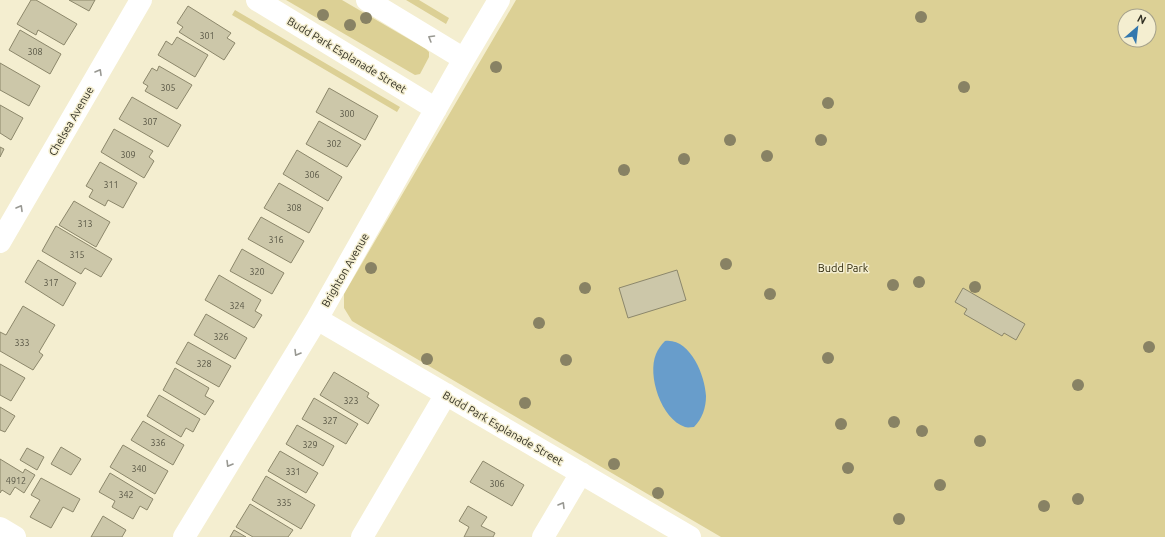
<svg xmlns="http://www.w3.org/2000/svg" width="1165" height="537" font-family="Ubuntu,sans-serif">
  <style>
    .green { fill: #dcd095; fill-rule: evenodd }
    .water { fill: #689dcb }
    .building { fill: #ccc7a9; stroke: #8c876b }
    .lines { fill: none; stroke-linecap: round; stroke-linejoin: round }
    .minor { stroke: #fff; stroke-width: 22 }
    .tree { fill: #888264 }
    .oneway { stroke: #989892 }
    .labels { text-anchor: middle; stroke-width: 3; stroke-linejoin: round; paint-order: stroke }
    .number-label { font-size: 9px; fill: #585645 }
    .street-label { font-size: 11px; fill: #323024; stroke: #f4eed0 }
    .park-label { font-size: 11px; fill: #302a0b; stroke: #f4eed0 }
  </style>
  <rect width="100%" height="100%" fill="#f4eed0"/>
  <path class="green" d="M 286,0 L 342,0 L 426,49 L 429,52 L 429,57 L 420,74 L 415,75 Z
    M 406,0 L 419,0 L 449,18 L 446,24 Z
    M 516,0 L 1165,0 L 1165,537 L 721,537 L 352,321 L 344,308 L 344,294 ZM 1125,16 L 1149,16 L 1149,40 L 1125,40 Z
    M 235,10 L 400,107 L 397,112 L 232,15 Z"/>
  <path class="water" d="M 665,341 C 690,338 705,375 706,396 C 706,408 702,419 694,427 C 691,427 688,428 685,427 C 661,419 647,375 656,354 C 658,349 661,345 665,341 Z"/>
  <path class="building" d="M 31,0 L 36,0 L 77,24 L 64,45 L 38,30 L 36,35 L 17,24 Z
    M 69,0 L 95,0 L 89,11 Z
    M 188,6 L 231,33 L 227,38 L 235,43 L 224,60 L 179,32 L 183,27 L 177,23 Z
    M 20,30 L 61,54 L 50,74 L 9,50 Z
    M 177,37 L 208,55 L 195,77 L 158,55 L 166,41 L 172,45 Z
    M 0,63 L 40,86 L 29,106 L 0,90 Z
    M 159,66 L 192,85 L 177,109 L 145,91 L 148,86 L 143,83 L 152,68 L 157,71 Z
    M 329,88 L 378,116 L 365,140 L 316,112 Z
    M 132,97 L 181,125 L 168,147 L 119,119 Z
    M 0,105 L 23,118 L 11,140 L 0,133 Z
    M 319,121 L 361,145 L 347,167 L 306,144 Z
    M 114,129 L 153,151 L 149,157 L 154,161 L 144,178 L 101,152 Z
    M 0,147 L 4,149 L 0,157 Z
    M 297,150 L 342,177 L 328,201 L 283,174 Z
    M 100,162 L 137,183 L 123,208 L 108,200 L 105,206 L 89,197 L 93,190 L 86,186 Z
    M 279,183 L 323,208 L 309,233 L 264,208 Z
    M 74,201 L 110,222 L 96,247 L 59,225 Z
    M 261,217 L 304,241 L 291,263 L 248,239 Z
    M 56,226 L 112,259 L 101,277 L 85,268 L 81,274 L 42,251 Z
    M 242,249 L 284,273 L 272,294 L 230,271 Z
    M 38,260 L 76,283 L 63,306 L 25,282 Z
    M 677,270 L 686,300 L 628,318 L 619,288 Z
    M 219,275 L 261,300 L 255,311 L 262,315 L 254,328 L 205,300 Z
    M 963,288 L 1025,324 L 1016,340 L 1004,333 L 1002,336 L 964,314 L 967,309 L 955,302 Z
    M 23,306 L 55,325 L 39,352 L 43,355 L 33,370 L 0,351 L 0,332 L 6,335 Z
    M 206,314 L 247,338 L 235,359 L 194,335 Z
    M 188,342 L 231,366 L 219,387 L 176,363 Z
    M 0,364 L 25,378 L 11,401 L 0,395 Z
    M 175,368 L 209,388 L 205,396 L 214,401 L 205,415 L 163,390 Z
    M 334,372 L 369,393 L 367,397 L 379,405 L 368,424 L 320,395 Z
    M 159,395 L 200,419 L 193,432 L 186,428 L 181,437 L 147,416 Z
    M 314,398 L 358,424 L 346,444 L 302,419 Z
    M 0,407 L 15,416 L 5,432 L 0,430 Z
    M 143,421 L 184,445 L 173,465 L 131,440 Z
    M 297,425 L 334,446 L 323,466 L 286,444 Z
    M 123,445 L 168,471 L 155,494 L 110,467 Z
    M 61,447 L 81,459 L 71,475 L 51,464 Z
    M 27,448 L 44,457 L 37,470 L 20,460 Z
    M 280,451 L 318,473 L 306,493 L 268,471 Z
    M 0,459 L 23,473 L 25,469 L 35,475 L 24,493 L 15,487 L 10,495 L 2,490 L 0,493 Z
    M 483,461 L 524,485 L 512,506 L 470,482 Z
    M 110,473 L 153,499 L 147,510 L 140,506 L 133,519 L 112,507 L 115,501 L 99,492 Z
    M 266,476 L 315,505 L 301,529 L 252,500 Z
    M 41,478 L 80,499 L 73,512 L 63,507 L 51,528 L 30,517 L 40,500 L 31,495 Z
    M 250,504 L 293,530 L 288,537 L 253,537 L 236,527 Z
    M 468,506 L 487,517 L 481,526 L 495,533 L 493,537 L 464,537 L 469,527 L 459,521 Z
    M 103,516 L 126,530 L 122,537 L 91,537 Z
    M 234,530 L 246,537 L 230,537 Z"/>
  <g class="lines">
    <path class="minor" d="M 257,0 L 436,109
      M 367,0 L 464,59
      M 0,242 L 141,0
      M 317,319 L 690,537
      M 0,528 L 15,537
      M 184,537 L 317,319 L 464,59 L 499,0
      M 362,537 L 446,394
      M 543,537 L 581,473"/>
  </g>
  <g class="tree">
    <circle cx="323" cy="15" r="6"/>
    <circle cx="921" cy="17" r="6"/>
    <circle cx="366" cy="18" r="6"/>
    <circle cx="350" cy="25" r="6"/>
    <circle cx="496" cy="67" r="6"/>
    <circle cx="964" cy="87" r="6"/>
    <circle cx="828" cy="103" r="6"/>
    <circle cx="730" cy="140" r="6"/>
    <circle cx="821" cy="140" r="6"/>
    <circle cx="767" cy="156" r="6"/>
    <circle cx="684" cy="159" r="6"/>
    <circle cx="624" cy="170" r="6"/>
    <circle cx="726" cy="264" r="6"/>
    <circle cx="371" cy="268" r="6"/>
    <circle cx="919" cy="282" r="6"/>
    <circle cx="893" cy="285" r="6"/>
    <circle cx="975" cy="287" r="6"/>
    <circle cx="585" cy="288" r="6"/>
    <circle cx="770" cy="294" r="6"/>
    <circle cx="539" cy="323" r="6"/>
    <circle cx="1149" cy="347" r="6"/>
    <circle cx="828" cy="358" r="6"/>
    <circle cx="427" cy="359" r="6"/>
    <circle cx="566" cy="360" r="6"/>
    <circle cx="1078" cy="385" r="6"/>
    <circle cx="525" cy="403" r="6"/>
    <circle cx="894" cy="422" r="6"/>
    <circle cx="841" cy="424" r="6"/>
    <circle cx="922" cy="431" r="6"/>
    <circle cx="980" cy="441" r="6"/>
    <circle cx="614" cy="464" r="6"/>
    <circle cx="848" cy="468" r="6"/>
    <circle cx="940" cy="485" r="6"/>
    <circle cx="658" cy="493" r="6"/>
    <circle cx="1078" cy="499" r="6"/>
    <circle cx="1044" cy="506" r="6"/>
    <circle cx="899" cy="519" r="6"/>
  </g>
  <defs><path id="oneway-chevron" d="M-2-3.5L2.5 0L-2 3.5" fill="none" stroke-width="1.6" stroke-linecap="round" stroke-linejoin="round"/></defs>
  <g class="oneway">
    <use href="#oneway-chevron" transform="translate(431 38) rotate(-149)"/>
    <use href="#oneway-chevron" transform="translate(99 72) rotate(-60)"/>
    <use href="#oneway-chevron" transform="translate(20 208) rotate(-60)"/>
    <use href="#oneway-chevron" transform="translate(297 353) rotate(121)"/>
    <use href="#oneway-chevron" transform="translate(229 464) rotate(121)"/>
    <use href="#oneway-chevron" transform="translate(562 505) rotate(-59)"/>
  </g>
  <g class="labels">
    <g class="number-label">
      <text x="207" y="39">301</text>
      <text x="35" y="55">308</text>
      <text x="168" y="91">305</text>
      <text x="347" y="117">300</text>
      <text x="150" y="125">307</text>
      <text x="334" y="147">302</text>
      <text x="128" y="158">309</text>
      <text x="312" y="178">306</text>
      <text x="111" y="188">311</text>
      <text x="294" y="211">308</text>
      <text x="85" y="227">313</text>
      <text x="276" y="243">316</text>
      <text x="77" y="258">315</text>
      <text x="257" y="275">320</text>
      <text x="51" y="286">317</text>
      <text x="237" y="309">324</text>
      <text x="221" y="340">326</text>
      <text x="22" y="346">333</text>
      <text x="204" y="367">328</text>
      <text x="351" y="404">323</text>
      <text x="330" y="424">327</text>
      <text x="158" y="446">336</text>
      <text x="310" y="448">329</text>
      <text x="139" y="472">340</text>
      <text x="293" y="475">331</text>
      <text x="16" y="484">4912</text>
      <text x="497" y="487">306</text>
      <text x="126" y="498">342</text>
      <text x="284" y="506">335</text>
    </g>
    <g class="street-label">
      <text transform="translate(347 55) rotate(31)" y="4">Budd Park Esplanade Street</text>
      <text transform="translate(71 121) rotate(-60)" y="4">Chelsea Avenue</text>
      <text transform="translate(345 270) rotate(-60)" y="4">Brighton Avenue</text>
      <text transform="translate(503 428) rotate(30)" y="4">Budd Park Esplanade Street</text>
    </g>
    <g class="park-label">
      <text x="843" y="272">Budd Park</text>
    </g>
  </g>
  <g transform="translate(1137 28) rotate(28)"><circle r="19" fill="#f4eed0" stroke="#a6a28b"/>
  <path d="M0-3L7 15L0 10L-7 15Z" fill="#3478ae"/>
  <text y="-6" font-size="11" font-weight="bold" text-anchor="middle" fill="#323024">N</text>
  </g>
</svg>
